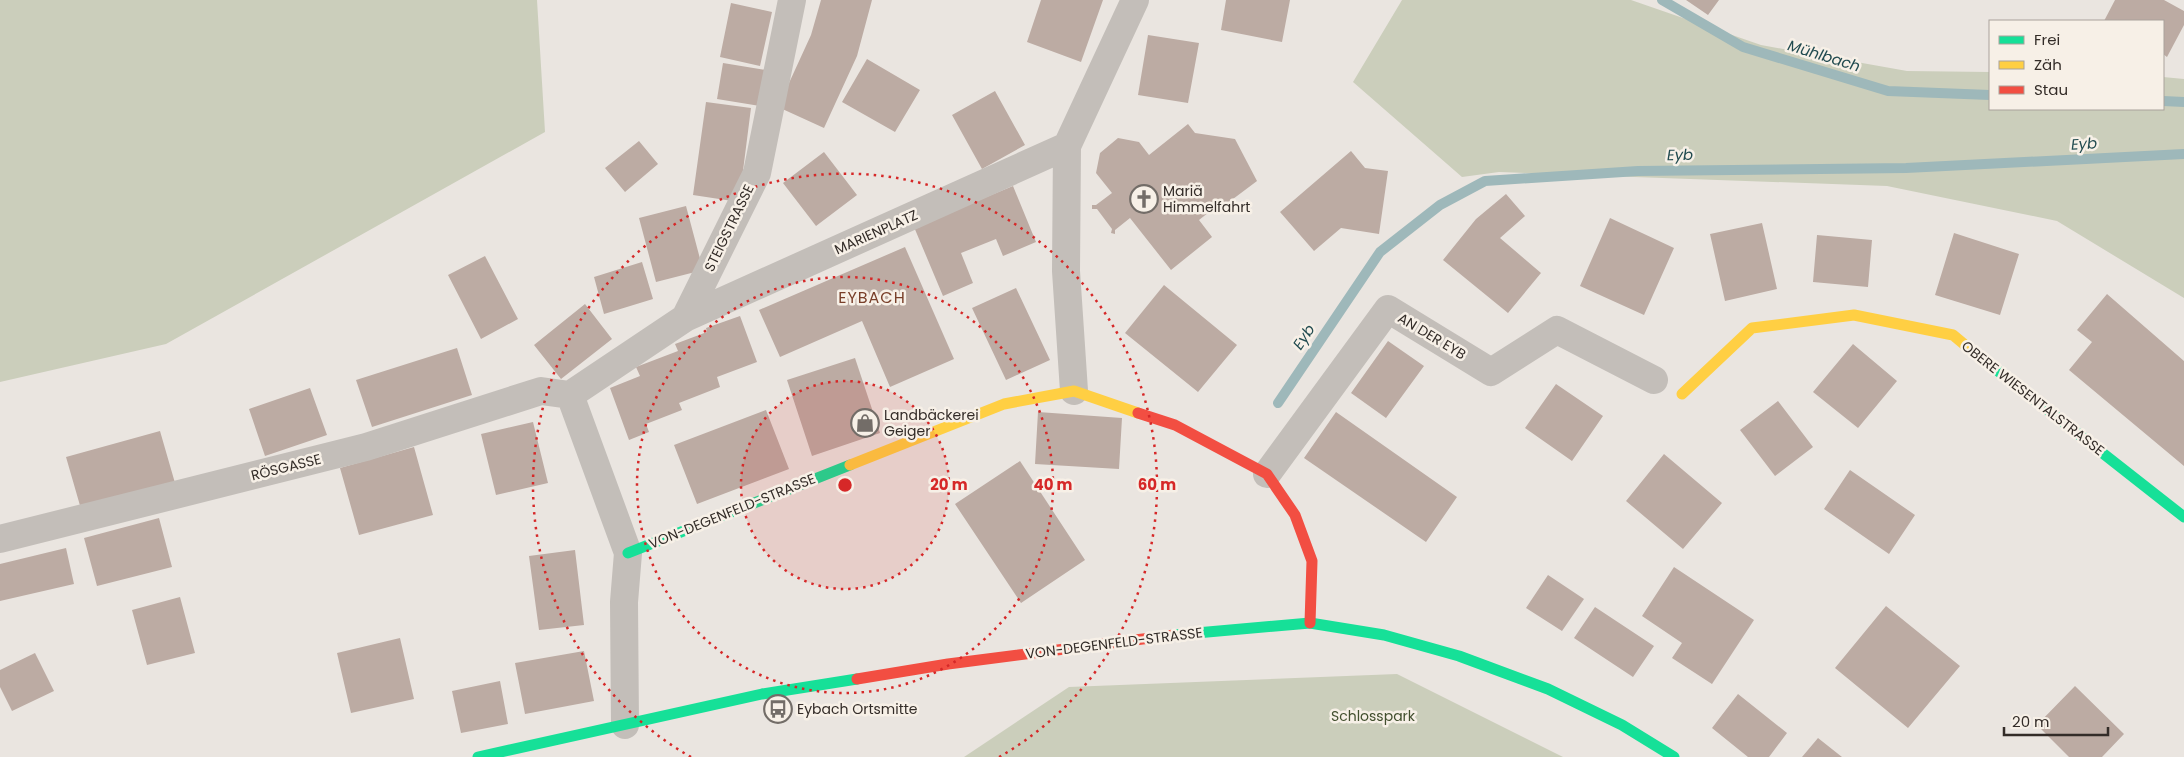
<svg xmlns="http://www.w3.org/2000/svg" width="2184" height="757" font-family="Poppins,sans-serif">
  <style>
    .green { fill: #cbcebb }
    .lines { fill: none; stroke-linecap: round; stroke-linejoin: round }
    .stream { stroke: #9eb8ba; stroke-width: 10 }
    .building { fill: #bcaba3 }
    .street { stroke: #c3beb9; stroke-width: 28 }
    .fast { stroke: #16e098; stroke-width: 11 }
    .slow { stroke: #ffcf43; stroke-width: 11 }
    .jam { stroke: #f24e42; stroke-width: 11 }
    .ring { fill: none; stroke: #d62828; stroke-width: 2.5; stroke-dasharray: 2.5 5 }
    .labels { text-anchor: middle; stroke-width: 5; stroke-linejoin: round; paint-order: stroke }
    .poi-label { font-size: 14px; fill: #332c28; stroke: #f7f0e7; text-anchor: start }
    .street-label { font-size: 14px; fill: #332c28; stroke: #f7f0e7 }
    .park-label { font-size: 14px; fill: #424f2e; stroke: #f7f0e7 }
    .water-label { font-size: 15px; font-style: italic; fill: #224b50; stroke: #f7f0e7 }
    .quarter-label { font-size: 16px; letter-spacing: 1px; fill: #793f2a; stroke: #f7f0e7 }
    .centre { fill: #d62828; stroke: #f7f0e7; stroke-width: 2.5 }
    .ring-label { font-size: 15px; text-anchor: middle; font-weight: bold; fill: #d62828; stroke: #f7f0e7; stroke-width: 5; stroke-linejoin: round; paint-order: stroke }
  </style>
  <rect width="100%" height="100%" fill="#eae5e0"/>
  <path class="green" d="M 0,0 L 537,0 L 545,132 L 166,344 L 0,382 Z
    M 1402,0 L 1631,0 L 1761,45 L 1907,71 L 1990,72 L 1990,109 L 2163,109 L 2163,77 L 2184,79 L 2184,298 L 2057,221 L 1887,186 L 1499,172 L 1462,177 L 1353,82 Z
    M 1397,674 L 1563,757 L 964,757 L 1069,687 Z"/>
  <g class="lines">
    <path class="stream" d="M 1662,0 L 1743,47 L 1888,91 L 1990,95
      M 2163,101 L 2184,102
      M 1278,403 L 1380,252 L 1440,205 L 1485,181 L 1638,171 L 1906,168 L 2184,154"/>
  </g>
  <path class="building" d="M 821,0 L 872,0 L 857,56 L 824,128 L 778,107 L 811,35 Z
    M 1041,0 L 1103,0 L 1081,62 L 1027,42 Z
    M 1226,0 L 1290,0 L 1282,42 L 1221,30 Z
    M 1686,0 L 1719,0 L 1708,15 Z
    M 2115,0 L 2164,0 L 2184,11 L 2184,25 L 2167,57 L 2163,54 L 2163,21 L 2104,21 Z
    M 731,3 L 772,12 L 760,66 L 720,57 Z
    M 1148,35 L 1199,43 L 1188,103 L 1138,95 Z
    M 867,59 L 920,90 L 895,132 L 842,102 Z
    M 723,63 L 766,70 L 760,106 L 717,99 Z
    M 995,91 L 1025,145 L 982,169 L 952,115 Z
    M 706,102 L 751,108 L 739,202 L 693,195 Z
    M 1188,124 L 1195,133 L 1235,139 L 1257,181 L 1225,205 L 1223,201 L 1199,220 L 1212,237 L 1171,270 L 1130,218 L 1115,230 L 1115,234 L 1111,233 L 1112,229 L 1097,209 L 1092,209 L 1092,205 L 1096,205 L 1112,193 L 1096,173 L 1100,153 L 1118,138 L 1139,142 L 1149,155 Z
    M 639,141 L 658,164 L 625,192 L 605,168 Z
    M 1351,151 L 1365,168 L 1388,171 L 1379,234 L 1341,228 L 1314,251 L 1280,212 Z
    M 824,152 L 857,195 L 816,226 L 783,183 Z
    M 1013,186 L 1036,242 L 1003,256 L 996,239 L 961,253 L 973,283 L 943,296 L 914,227 Z
    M 1506,194 L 1525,216 L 1500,238 L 1541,273 L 1508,313 L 1443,260 L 1476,219 Z
    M 686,206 L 703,270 L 656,282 L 639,218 Z
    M 1610,218 L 1674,248 L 1644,315 L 1580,286 Z
    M 1762,223 L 1777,289 L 1725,301 L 1710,234 Z
    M 1954,233 L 2019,254 L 2000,315 L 1935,295 Z
    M 1817,235 L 1872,240 L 1868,287 L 1813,282 Z
    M 905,247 L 954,359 L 890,387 L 862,321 L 780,357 L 759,310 Z
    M 485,256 L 518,319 L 481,339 L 448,275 Z
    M 642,262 L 653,299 L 604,314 L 594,277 Z
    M 1164,285 L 1237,345 L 1198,392 L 1125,333 Z
    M 1016,288 L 1050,360 L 1006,380 L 972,308 Z
    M 2107,294 L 2184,361 L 2184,466 L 2069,370 L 2092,342 L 2077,330 Z
    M 585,304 L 612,339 L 561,379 L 534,345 Z
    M 740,316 L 757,362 L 717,377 L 720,387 L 679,403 L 682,410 L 646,424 L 649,432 L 629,440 L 610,388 L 640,376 L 636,367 L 678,351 L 675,344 L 707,332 L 706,328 Z
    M 1388,341 L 1424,366 L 1386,418 L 1351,393 Z
    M 1853,344 L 1897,381 L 1858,428 L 1813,392 Z
    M 457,348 L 472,395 L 372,427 L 356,380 Z
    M 855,358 L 880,433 L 812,456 L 787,380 Z
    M 1556,384 L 1603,416 L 1572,461 L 1525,428 Z
    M 310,388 L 327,435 L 265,456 L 249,409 Z
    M 1778,401 L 1813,447 L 1775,476 L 1740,430 Z
    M 766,410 L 789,469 L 697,504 L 674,445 Z
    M 1038,412 L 1122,418 L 1119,469 L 1035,464 Z
    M 1336,412 L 1457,497 L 1426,542 L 1304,458 Z
    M 533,422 L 548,483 L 496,495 L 481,434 Z
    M 160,431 L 175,483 L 81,509 L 66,457 Z
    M 414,447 L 433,515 L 359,535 L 340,468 Z
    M 1664,454 L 1722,503 L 1683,549 L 1626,501 Z
    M 1020,461 L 1085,560 L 1021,603 L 955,504 Z
    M 1850,470 L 1915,515 L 1889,554 L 1824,509 Z
    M 159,518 L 172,567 L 97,586 L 84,538 Z
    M 66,548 L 74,584 L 0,601 L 0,564 Z
    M 575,550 L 584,625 L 539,630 L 529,556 Z
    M 1674,567 L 1754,620 L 1712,684 L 1672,658 L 1682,643 L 1642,616 Z
    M 1548,575 L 1584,599 L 1562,631 L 1526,608 Z
    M 180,597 L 195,653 L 147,665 L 132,610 Z
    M 1886,606 L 1960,666 L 1908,728 L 1835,668 Z
    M 1595,607 L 1654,646 L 1633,677 L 1574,638 Z
    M 400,638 L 414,699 L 351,713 L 337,653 Z
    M 584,651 L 594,701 L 525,714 L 515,663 Z
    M 35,653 L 54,691 L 12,711 L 0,687 L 0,670 Z
    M 500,681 L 508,724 L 461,733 L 452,691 Z
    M 2075,686 L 2124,734 L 2102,757 L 2069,757 L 2037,725 Z
    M 1738,694 L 1787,733 L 1769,757 L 1748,757 L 1712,728 Z
    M 1818,738 L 1842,757 L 1802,757 Z"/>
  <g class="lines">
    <path class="street" d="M 685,318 L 1067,146
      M 1074,391 L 1066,271 L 1067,146 L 1135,0
      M 570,395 L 685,318 L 757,173 L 792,0
      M 570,395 L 628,553 L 624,602 L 625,725
      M 1267,474 L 1388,309 L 1491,372 L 1557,330 L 1654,380
      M 0,539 L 366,447 L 541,391 L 570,395"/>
    <path class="fast" d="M 1965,345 L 2184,517
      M 628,553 L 850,465
      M 1174,635 L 1310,623 L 1384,635 L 1459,656 L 1548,689 L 1622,725 L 1674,757
      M 478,757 L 762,694 L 857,679"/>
    <path class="slow" d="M 1682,394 L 1752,328 L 1854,315 L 1953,335 L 1965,345
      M 850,465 L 1004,404 L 1074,391 L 1138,413"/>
    <path class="jam" d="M 1138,413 L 1175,425 L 1267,474 L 1295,515 L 1312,561 L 1310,623
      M 857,679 L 948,664 L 1174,635"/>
  </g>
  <circle cx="845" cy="485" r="104" fill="#d62828" fill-opacity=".12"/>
  <g class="ring">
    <circle cx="845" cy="485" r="104"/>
    <circle cx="845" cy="485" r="208"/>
    <path d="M691 757A312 312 0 1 1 999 757"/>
  </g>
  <defs>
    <symbol id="church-ring" viewBox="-11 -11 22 22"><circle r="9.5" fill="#f7f0e7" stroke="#736d68" stroke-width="1.5"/><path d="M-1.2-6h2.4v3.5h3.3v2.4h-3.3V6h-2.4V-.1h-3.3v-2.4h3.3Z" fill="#736d68"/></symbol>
    <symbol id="shop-ring" viewBox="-11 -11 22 22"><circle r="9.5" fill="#f7f0e7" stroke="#736d68" stroke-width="1.5"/><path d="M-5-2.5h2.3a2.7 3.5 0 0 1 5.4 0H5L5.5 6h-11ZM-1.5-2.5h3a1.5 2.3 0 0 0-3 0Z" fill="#736d68"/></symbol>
    <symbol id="bus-ring" viewBox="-11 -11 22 22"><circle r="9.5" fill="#f7f0e7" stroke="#736d68" stroke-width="1.5"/><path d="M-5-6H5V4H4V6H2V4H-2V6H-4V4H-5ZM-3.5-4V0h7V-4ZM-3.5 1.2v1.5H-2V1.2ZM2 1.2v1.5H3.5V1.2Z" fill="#736d68"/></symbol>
  </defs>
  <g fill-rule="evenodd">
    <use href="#church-ring" x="1128" y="183" width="32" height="32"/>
    <use href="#shop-ring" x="849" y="407" width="32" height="32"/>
    <use href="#bus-ring" x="762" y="693" width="32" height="32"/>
  </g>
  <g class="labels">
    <g class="poi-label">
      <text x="1163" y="196">Mariä<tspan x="1163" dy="16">Himmelfahrt</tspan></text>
      <text x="884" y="420">Landbäckerei<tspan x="884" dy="16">Geiger</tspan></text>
      <text x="797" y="714">Eybach Ortsmitte</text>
    </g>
    <g class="street-label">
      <text transform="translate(729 228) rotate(-64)" y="5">STEIGSTRASSE</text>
      <text transform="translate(876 232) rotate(-24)" y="5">MARIENPLATZ</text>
      <text transform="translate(1432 336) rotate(31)" y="5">AN DER EYB</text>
      <text transform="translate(2033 398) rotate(38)" y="5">OBERE WIESENTALSTRASSE</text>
      <text transform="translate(286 467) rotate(-14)" y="5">RÖSGASSE</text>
      <text transform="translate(732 511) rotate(-22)" y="5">VON-DEGENFELD-STRASSE</text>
      <text transform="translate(1114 643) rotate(-7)" y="5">VON-DEGENFELD-STRASSE</text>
    </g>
    <g class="park-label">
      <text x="1373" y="721">Schlosspark</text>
    </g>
    <g class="water-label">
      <text transform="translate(1824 56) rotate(17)" y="5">Mühlbach</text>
      <text transform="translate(2084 144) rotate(-3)" y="5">Eyb</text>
      <text transform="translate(1680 155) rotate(-1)" y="5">Eyb</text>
      <text transform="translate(1304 337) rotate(-56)" y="5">Eyb</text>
    </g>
    <g class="quarter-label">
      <text x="872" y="303">EYBACH</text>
    </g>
  </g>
  <circle cx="845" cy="485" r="8" class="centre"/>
  <g class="ring-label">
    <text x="949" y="490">20 m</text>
    <text x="1053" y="490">40 m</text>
    <text x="1157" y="490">60 m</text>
  </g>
  <rect x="1989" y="20" width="175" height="90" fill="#f7f0e7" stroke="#a9a29b"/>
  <rect x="1999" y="36" width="25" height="8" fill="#16e098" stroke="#a9a29b"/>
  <text x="2034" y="45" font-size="15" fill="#332c28">Frei</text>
  <rect x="1999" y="61" width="25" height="8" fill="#ffcf43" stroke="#a9a29b"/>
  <text x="2034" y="70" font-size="15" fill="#332c28">Zäh</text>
  <rect x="1999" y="86" width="25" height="8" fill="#f24e42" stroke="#a9a29b"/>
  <text x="2034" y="95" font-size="15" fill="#332c28">Stau</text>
  <path d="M2004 727v8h104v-8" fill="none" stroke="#332c28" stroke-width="2.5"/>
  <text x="2012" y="727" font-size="15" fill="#332c28" stroke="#f7f0e7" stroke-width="4" paint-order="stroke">20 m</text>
</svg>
